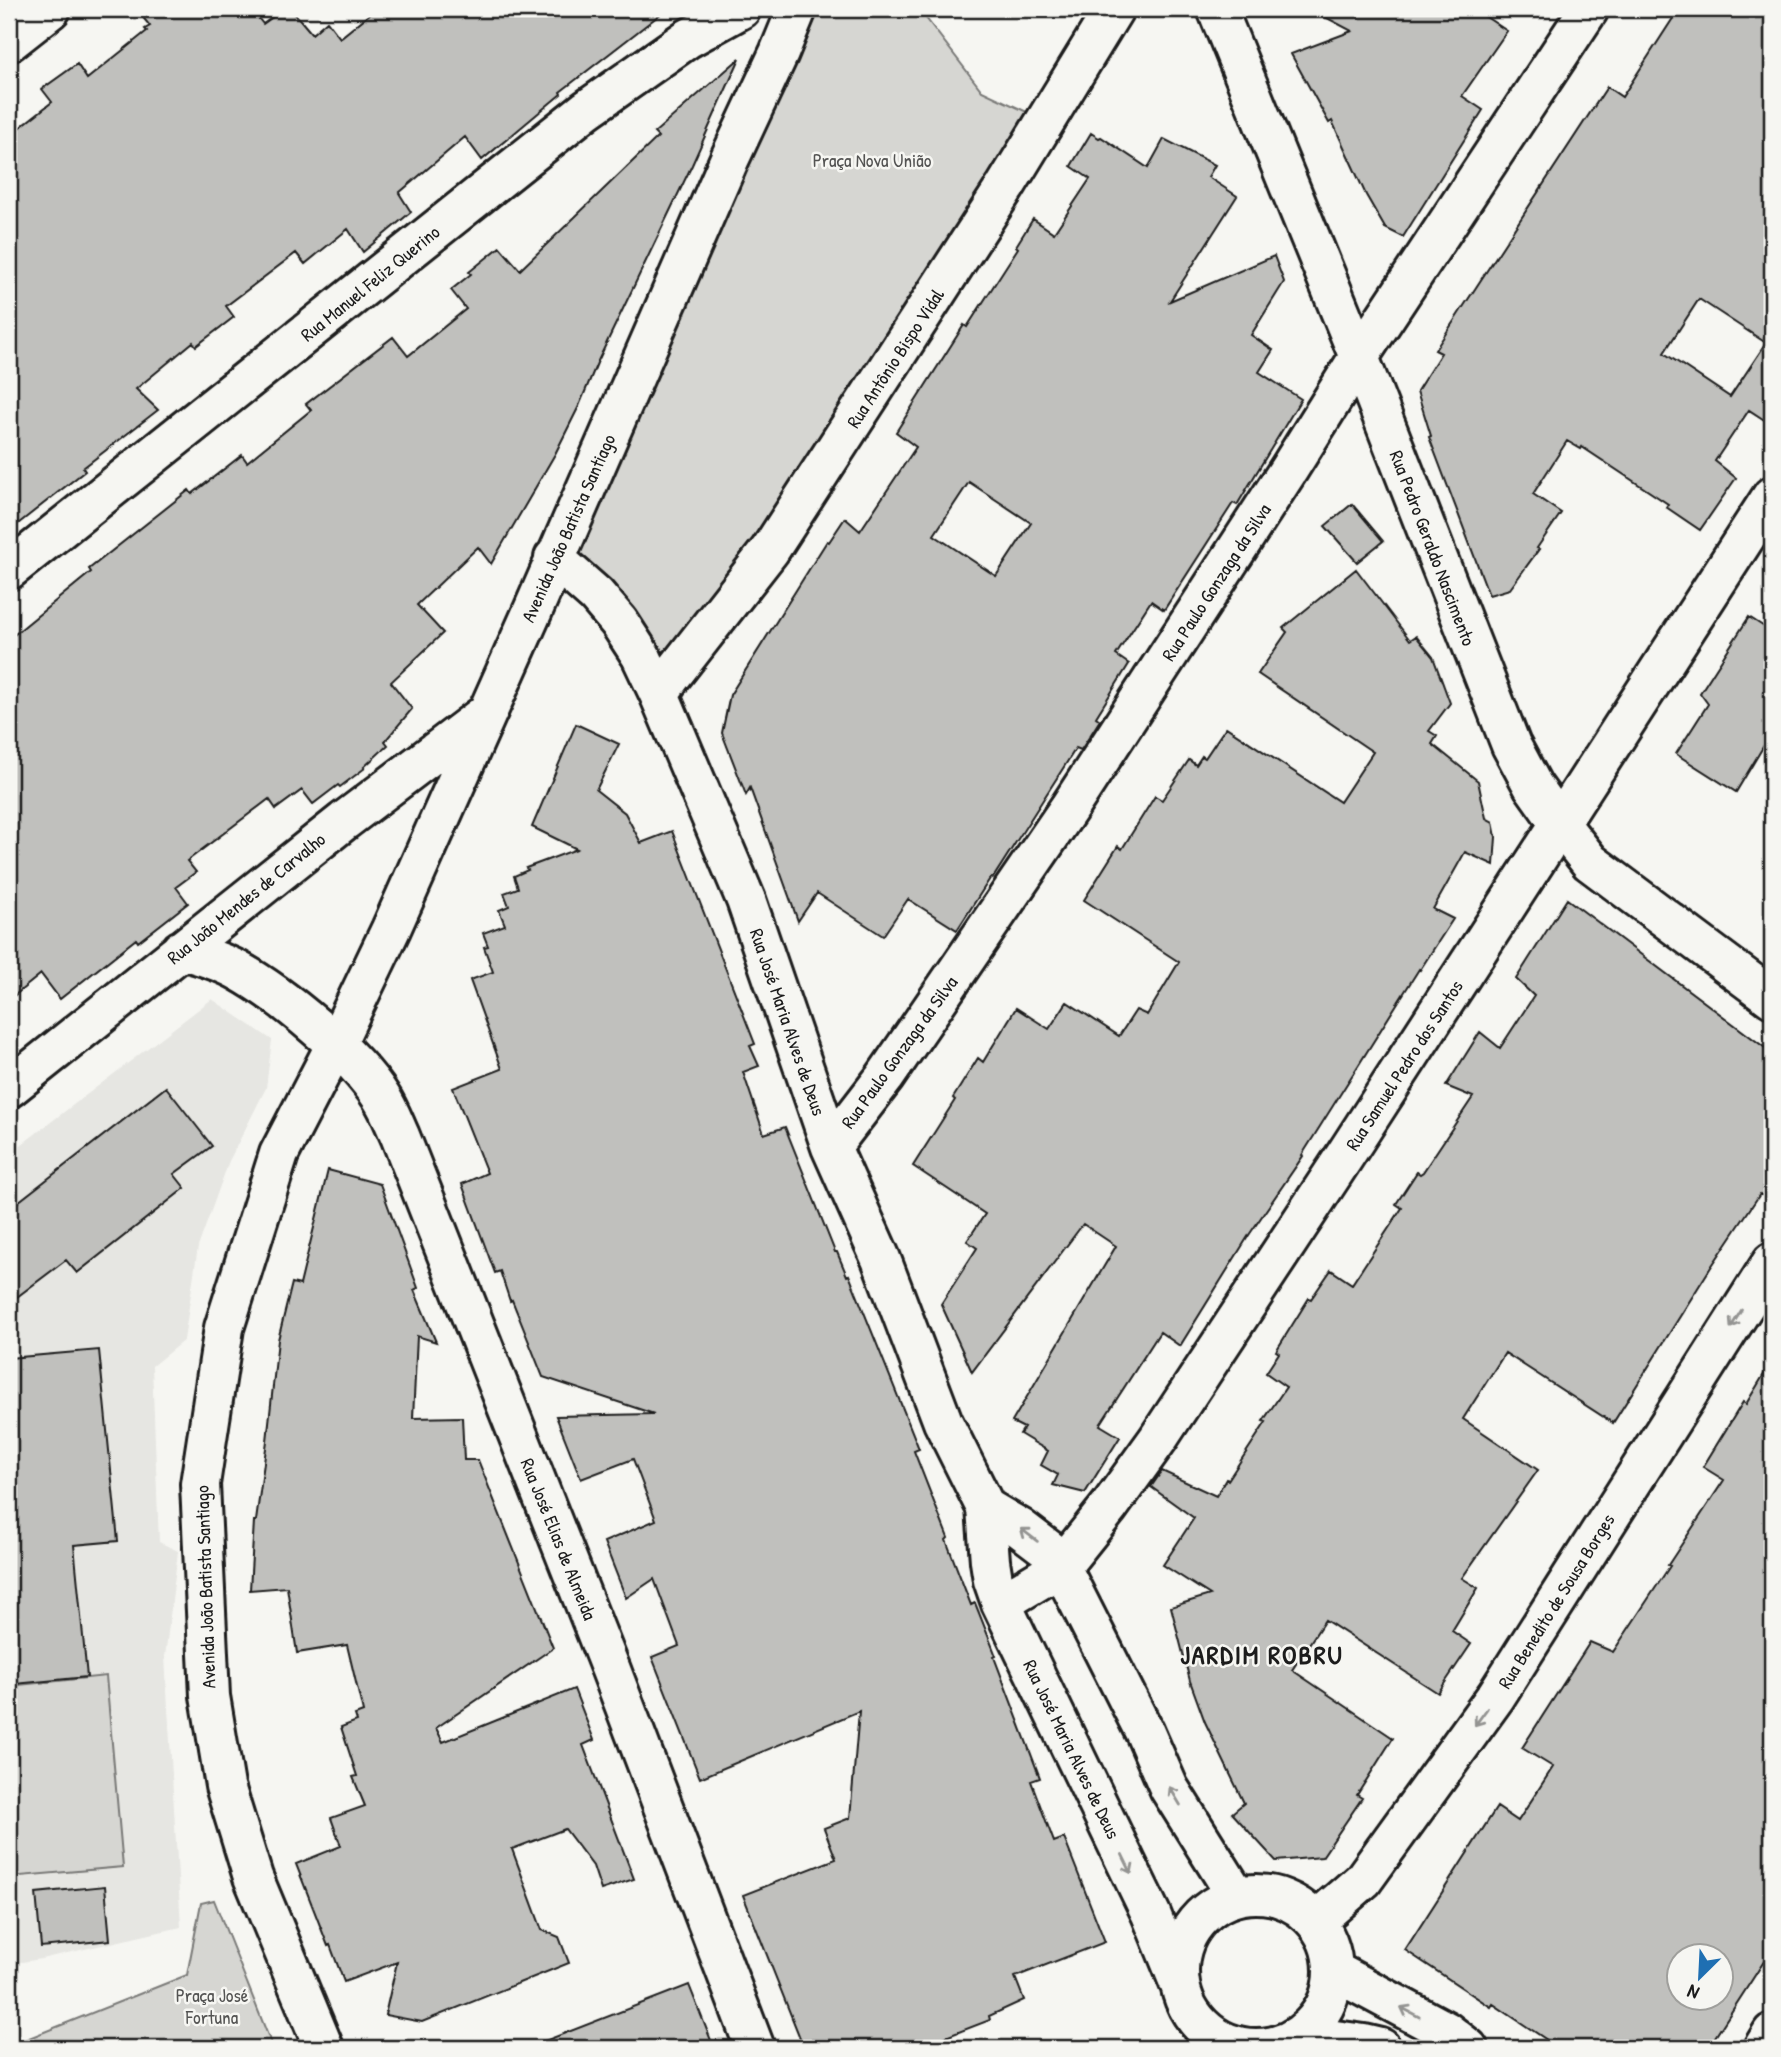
<svg xmlns="http://www.w3.org/2000/svg" width="1781" height="2057" font-family="'Patrick Hand',sans-serif">
  <style>
    .built { fill: #e6e6e2 }
    .green { fill: #d6d6d2; stroke: #797977; stroke-width: 2 }
    .building { fill: #c0c0bd; stroke: #1c1c1c; stroke-width: 2; fill-rule: evenodd }
    .lines { fill: none; stroke-linecap: round; stroke-linejoin: round }
    .minor-casing { stroke: #1c1c1c; stroke-width: 44 }
    .minor { stroke: #f6f6f2; stroke-width: 38 }
    .oneway { stroke: #949492 }
    .labels { text-anchor: middle; stroke-width: 5; stroke-linejoin: round; paint-order: stroke }
    .park-label { font-size: 19px; fill: #545453; stroke: #f6f6f2 }
    .street-label { font-size: 19px; fill: #1c1c1c; stroke: #f6f6f2 }
    .district-label { font-size: 26px; font-weight: bold; letter-spacing: 2px; fill: #1c1c1c; stroke: #f6f6f2 }
  </style>
  <rect width="100%" height="100%" fill="#f6f6f2"/>
  <filter id="ink" filterUnits="userSpaceOnUse"><feTurbulence type="fractalNoise" baseFrequency=".0143" numOctaves="2"/><feDisplacementMap in="SourceGraphic" scale="14" xChannelSelector="R" yChannelSelector="G"/><feConvolveMatrix kernelMatrix="1 2 1 2 8 2 1 2 1" color-interpolation-filters="sRGB"/></filter>
  <g filter="url(#ink)">
    <path class="built" d="M 212,999 L 272,1040 L 266,1088 L 229,1161 L 198,1247 L 184,1340 L 152,1366 L 159,1542 L 178,1551 L 165,1657 L 181,1927 L 41,1959 L 9,1964 L 9,1154 Z"/>
    <path class="green" d="M 805,9 L 919,9 L 982,91 L 1046,121 L 660,690 L 564,553 Z
      M 106,1676 L 123,1867 L 9,1877 L 9,1686 Z
      M 214,1900 L 273,2048 L 9,2048 L 9,2046 L 187,1975 L 201,1903 Z"/>
    <path class="building" d="M 136,9 L 251,9 L 263,24 L 284,9 L 291,9 L 312,34 L 327,21 L 340,38 L 376,9 L 667,9 L 560,92 L 561,94 L 482,160 L 465,137 L 399,193 L 411,212 L 363,252 L 348,229 L 305,264 L 296,253 L 226,306 L 234,317 L 196,346 L 193,342 L 136,389 L 158,410 L 83,468 L 85,471 L 9,531 L 9,136 L 52,102 L 42,89 L 77,64 L 87,79 L 147,31 L 145,29 L 150,26 Z
      M 1310,9 L 1474,9 L 1507,31 L 1462,96 L 1483,110 L 1403,237 L 1385,228 L 1366,195 L 1332,121 L 1329,123 L 1291,54 L 1352,31 Z
      M 1679,9 L 1772,9 L 1772,425 L 1749,410 L 1715,461 L 1736,478 L 1700,530 L 1666,507 L 1668,504 L 1582,447 L 1581,449 L 1567,441 L 1533,494 L 1561,513 L 1537,548 L 1539,549 L 1510,589 L 1489,595 L 1429,437 L 1431,436 L 1417,391 L 1441,353 L 1435,350 L 1607,87 L 1622,97 ZM 1699,299 L 1766,343 L 1730,397 L 1664,353 Z
      M 740,58 L 692,165 L 597,363 L 579,406 L 555,454 L 491,564 L 478,547 L 417,605 L 443,633 L 391,682 L 412,709 L 385,741 L 388,745 L 364,767 L 365,768 L 340,787 L 338,785 L 313,804 L 302,790 L 276,809 L 269,799 L 187,861 L 196,872 L 176,887 L 188,903 L 138,942 L 136,939 L 60,999 L 41,974 L 9,1000 L 9,639 L 91,572 L 89,569 L 189,490 L 192,494 L 242,455 L 247,462 L 311,410 L 306,404 L 393,337 L 408,356 L 466,309 L 451,290 L 471,274 L 469,272 L 500,247 L 520,270 L 658,137 L 654,133 Z
      M 1091,133 L 1099,138 L 1101,137 L 1148,168 L 1164,139 L 1215,165 L 1208,177 L 1237,196 L 1170,301 L 1274,256 L 1284,282 L 1251,335 L 1273,350 L 1259,372 L 1301,399 L 1237,505 L 1233,503 L 1164,610 L 1151,601 L 1116,655 L 1129,664 L 1096,717 L 1100,720 L 1081,750 L 1076,748 L 993,878 L 991,877 L 957,930 L 908,899 L 883,936 L 817,893 L 798,921 L 750,788 L 746,795 L 722,733 L 730,695 L 827,541 L 829,542 L 845,518 L 860,531 L 916,447 L 896,432 L 964,325 L 967,327 L 1018,248 L 1016,246 L 1033,219 L 1054,233 L 1090,179 L 1071,166 ZM 969,482 L 1031,523 L 996,576 L 934,535 Z
      M 1352,504 L 1383,541 L 1357,562 L 1325,526 Z
      M 1356,569 L 1410,640 L 1416,636 L 1433,657 L 1450,703 L 1429,731 L 1437,736 L 1432,744 L 1478,781 L 1486,818 L 1493,822 L 1496,837 L 1494,865 L 1465,852 L 1433,909 L 1453,919 L 1420,970 L 1419,969 L 1302,1155 L 1303,1156 L 1249,1235 L 1180,1346 L 1160,1332 L 1100,1425 L 1120,1437 L 1085,1493 L 1053,1485 L 1058,1475 L 1041,1465 L 1048,1451 L 1020,1434 L 1024,1428 L 1012,1422 L 1116,1246 L 1083,1224 L 972,1372 L 941,1304 L 977,1248 L 967,1241 L 985,1214 L 913,1166 L 955,1100 L 953,1098 L 978,1058 L 983,1062 L 1016,1008 L 1049,1029 L 1067,1002 L 1119,1036 L 1136,1010 L 1147,1015 L 1179,962 L 1084,900 L 1118,846 L 1122,849 L 1155,796 L 1162,800 L 1189,760 L 1196,765 L 1202,756 L 1205,758 L 1226,727 L 1340,802 L 1373,752 L 1258,674 L 1287,632 L 1283,628 Z
      M 1749,617 L 1772,632 L 1772,732 L 1736,792 L 1676,754 L 1708,704 L 1700,693 Z
      M 576,724 L 619,744 L 596,790 L 625,813 L 641,843 L 672,831 L 755,1044 L 750,1046 L 759,1066 L 743,1072 L 764,1134 L 785,1127 L 835,1252 L 837,1252 L 847,1276 L 849,1275 L 919,1449 L 914,1451 L 948,1538 L 946,1540 L 971,1605 L 975,1603 L 996,1656 L 994,1657 L 1040,1778 L 1031,1781 L 1054,1842 L 1064,1838 L 1105,1942 L 1015,1977 L 1024,2000 L 989,2016 L 990,2020 L 917,2048 L 804,2048 L 743,1895 L 836,1859 L 824,1828 L 850,1818 L 859,1711 L 700,1778 L 652,1657 L 679,1646 L 654,1579 L 626,1598 L 604,1542 L 656,1520 L 633,1459 L 581,1479 L 556,1416 L 654,1414 L 543,1377 L 512,1300 L 510,1301 L 500,1271 L 495,1273 L 462,1184 L 487,1173 L 453,1088 L 502,1069 L 470,980 L 493,972 L 484,947 L 488,946 L 483,933 L 505,925 L 499,910 L 509,906 L 504,893 L 518,888 L 514,876 L 528,870 L 526,868 L 577,849 L 532,827 Z
      M 1567,899 L 1772,1053 L 1772,1201 L 1760,1194 L 1711,1267 L 1613,1423 L 1505,1353 L 1463,1419 L 1538,1470 L 1462,1578 L 1478,1588 L 1452,1631 L 1471,1644 L 1438,1693 L 1325,1620 L 1292,1670 L 1393,1738 L 1357,1795 L 1362,1798 L 1322,1857 L 1276,1861 L 1232,1813 L 1244,1803 L 1205,1722 L 1190,1681 L 1171,1607 L 1210,1595 L 1163,1565 L 1194,1518 L 1151,1487 L 1162,1471 L 1216,1496 L 1226,1479 L 1228,1480 L 1266,1422 L 1263,1421 L 1286,1387 L 1266,1373 L 1279,1353 L 1276,1351 L 1309,1298 L 1311,1299 L 1331,1270 L 1352,1284 L 1402,1208 L 1396,1204 L 1417,1172 L 1420,1174 L 1423,1172 L 1473,1097 L 1446,1086 L 1480,1032 L 1500,1048 L 1534,996 L 1516,979 Z
      M 166,1087 L 212,1146 L 174,1174 L 185,1188 L 77,1273 L 66,1260 L 9,1303 L 9,1209 Z
      M 328,1170 L 380,1184 L 418,1288 L 414,1290 L 436,1342 L 417,1336 L 413,1418 L 462,1417 L 464,1460 L 478,1460 L 553,1648 L 436,1728 L 443,1742 L 574,1689 L 594,1740 L 583,1745 L 634,1879 L 601,1890 L 593,1866 L 565,1829 L 512,1849 L 542,1930 L 559,1937 L 569,1963 L 422,2022 L 385,2015 L 397,1962 L 344,1982 L 330,1945 L 328,1946 L 296,1864 L 341,1846 L 331,1818 L 365,1806 L 353,1777 L 357,1776 L 341,1727 L 357,1721 L 355,1715 L 363,1712 L 347,1645 L 297,1653 L 287,1587 L 250,1590 L 254,1521 L 256,1521 L 267,1441 L 278,1340 L 292,1283 L 300,1285 Z
      M 99,1350 L 118,1541 L 74,1545 L 87,1677 L 15,1684 L 9,1622 L 9,1358 Z
      M 1772,1361 L 1772,1949 L 1708,2048 L 1559,2048 L 1493,2004 L 1491,2007 L 1405,1950 L 1497,1807 L 1518,1821 L 1553,1767 L 1522,1748 L 1590,1642 L 1613,1652 L 1670,1566 L 1668,1565 L 1724,1480 L 1703,1467 L 1743,1402 L 1746,1404 ZM 1679,1956 L 1721,1956 L 1721,1998 L 1679,1998 Z
      M 105,1886 L 110,1940 L 41,1947 L 36,1893 Z
      M 689,1985 L 714,2048 L 532,2048 L 532,2046 Z"/>
    <g class="lines">
      <defs>
        <path id="minor" d="M 1217,9 L 1359,357 L 1511,745 L 1533,786 L 1560,824 L 1590,862 L 1772,998
          M 9,42 L 51,9
          M 554,558 L 596,595 L 619,622 L 641,656 L 659,694 L 746,900 L 831,1147 L 881,1259 L 943,1422 L 986,1508 L 990,1561 L 993,1580 L 1001,1603 L 1151,1914 L 1180,1985
          M 9,570 L 586,110 L 687,39 L 741,9
          M 659,694 L 670,678 L 770,550 L 1005,187 L 1114,9
          M 181,950 C 200,955 220,961 237,970 C 282,995 354,1054 381,1097 C 389,1109 394,1123 400,1136 L 611,1670 L 755,2048
          M 9,1088 L 344,821 L 484,715
          M 831,1147 L 885,1077 L 1069,808 L 1289,469 L 1359,357 L 1589,9
          M 986,1508 L 1020,1528 L 1049,1550 L 1061,1567 L 1145,1733 L 1169,1788 L 1236,1895
          M 1001,1603 L 1061,1567 L 1109,1507 L 1158,1439 L 1344,1157 L 1772,496
          M1179 1971a77 77 0 1 1 154 0a77 77 0 1 1-154 0Z
          M 1316,1921 L 1363,1880 L 1496,1696 L 1772,1262
          M 1334,1971 L 1446,2031 L 1468,2048
          M 1299,2035 L 1364,2044 L 1381,2048
          M 324,2048 L 253,1877 L 225,1786 L 210,1696 L 200,1484 L 224,1328 L 279,1154 L 335,1046 L 391,929 L 534,608 L 730,158 L 779,53 L 797,9
          M 1763,2048 L 1772,2033"/>
      </defs>
      <use href="#minor" class="minor-casing"/>
      <use href="#minor" class="minor"/>
    </g>
    <defs><path id="oneway-shaft" d="M-6 0H5M1.5-3L5.5 0L1.5 3" fill="none" stroke-width="1.6" stroke-linecap="round" stroke-linejoin="round" transform="scale(1.75)"/></defs>
    <g class="oneway">
      <use href="#oneway-shaft" transform="translate(1736 1319) rotate(122)"/>
      <use href="#oneway-shaft" transform="translate(1029 1535) rotate(-143)"/>
      <use href="#oneway-shaft" transform="translate(1481 1717) rotate(126)"/>
      <use href="#oneway-shaft" transform="translate(1175 1796) rotate(-121)"/>
      <use href="#oneway-shaft" transform="translate(1127 1864) rotate(64)"/>
      <use href="#oneway-shaft" transform="translate(1410 2012) rotate(-152)"/>
    </g>
  </g>
  <g class="labels">
    <g class="park-label">
      <text x="872" y="167">Praça Nova União</text>
      <text x="212" y="2002">Praça José<tspan x="212" dy="22">Fortuna</tspan></text>
    </g>
    <g class="street-label">
      <text transform="translate(370 283) rotate(-39)" y="7">Rua Manuel Feliz Querino</text>
      <text transform="translate(895 358) rotate(-57)" y="7">Rua Antônio Bispo Vidal</text>
      <text transform="translate(568 528) rotate(-66)" y="7">Avenida João Batista Santiago</text>
      <text transform="translate(1433 548) rotate(69)" y="7">Rua Pedro Geraldo Nascimento</text>
      <text transform="translate(1216 582) rotate(-57)" y="7">Rua Paulo Gonzaga da Silva</text>
      <text transform="translate(246 898) rotate(-39)" y="7">Rua João Mendes de Carvalho</text>
      <text transform="translate(788 1022) rotate(71)" y="7">Rua José Maria Alves de Deus</text>
      <text transform="translate(899 1052) rotate(-54)" y="7">Rua Paulo Gonzaga da Silva</text>
      <text transform="translate(1404 1065) rotate(-57)" y="7">Rua Samuel Pedro dos Santos</text>
      <text transform="translate(559 1539) rotate(68)" y="7">Rua José Elias de Almeida</text>
      <text transform="translate(205 1587) rotate(-92)" y="7">Avenida João Batista Santiago</text>
      <text transform="translate(1556 1601) rotate(-58)" y="7">Rua Benedito de Sousa Borges</text>
      <text transform="translate(1072 1749) rotate(64)" y="7">Rua José Maria Alves de Deus</text>
    </g>
    <g class="district-label">
      <text x="1262" y="1664">JARDIM ROBRU</text>
    </g>
  </g>
  <rect width="1781" height="2057" fill="none" stroke="#f6f6f2" stroke-width="35"/>
  <rect x="18" y="18" width="1746" height="2022" fill="none" stroke="#1c1c1c" stroke-width="2.5" filter="url(#ink)"/>
  <g transform="translate(1700 1977) rotate(204)"><circle r="33" fill="#f6f6f2" stroke="#9f9f9c" stroke-width="2"/>
  <path d="M0-5L12 26L0 18L-12 26Z" fill="#1f6fb2"/>
  <text y="-10" font-size="19" font-weight="bold" text-anchor="middle" fill="#1c1c1c">N</text>
  </g>
</svg>
